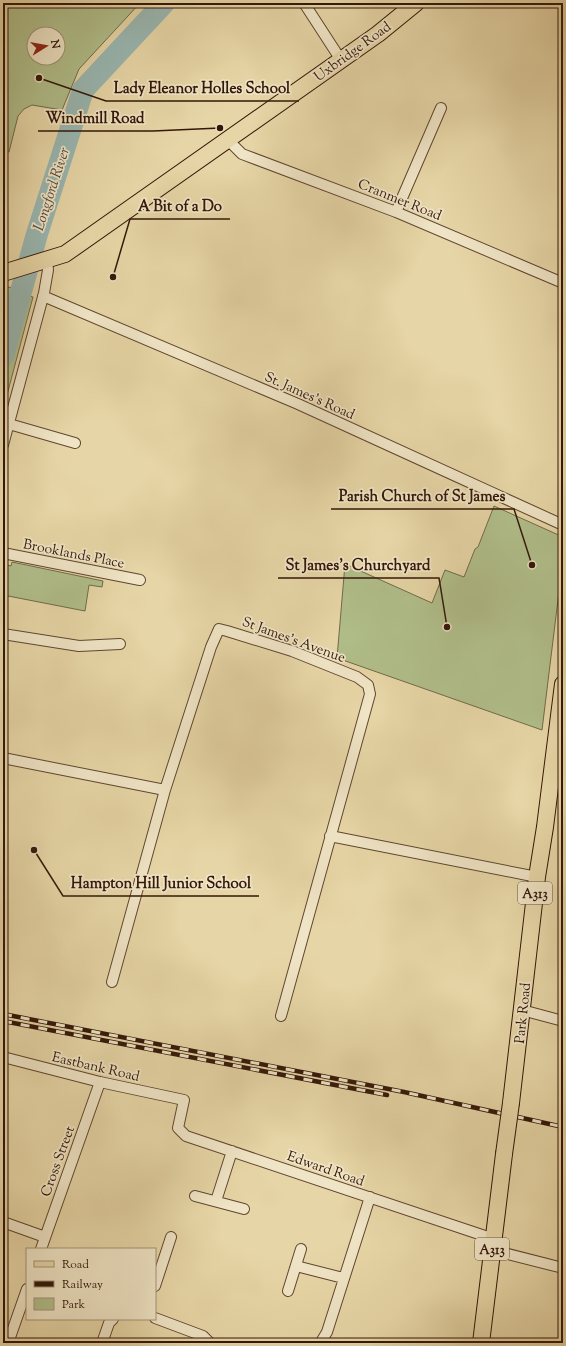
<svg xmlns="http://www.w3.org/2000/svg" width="566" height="1346" font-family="'Sorts Mill Goudy',serif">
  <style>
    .green { fill: #b0be8a; stroke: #726a4a; fill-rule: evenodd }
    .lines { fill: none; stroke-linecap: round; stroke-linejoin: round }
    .river { stroke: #99b6b0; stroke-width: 22 }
    .street-casing { stroke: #604630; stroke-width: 12 }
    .primary-casing { stroke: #331709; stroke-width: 18 }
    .street { stroke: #efe4c5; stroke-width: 10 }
    .primary { stroke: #e6d5a6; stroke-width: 16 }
    .rail-casing { stroke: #331709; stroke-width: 4.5 }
    .rail { stroke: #efe4c5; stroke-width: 3; stroke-dasharray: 9; stroke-linecap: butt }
    .primary-bridge-casing { stroke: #331709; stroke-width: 18; stroke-linecap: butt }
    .primary-bridge { stroke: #e6d5a6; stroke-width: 16 }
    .labels { text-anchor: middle; stroke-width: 3.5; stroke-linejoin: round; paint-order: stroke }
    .shield { fill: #efe4c5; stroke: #6b5441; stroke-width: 1 }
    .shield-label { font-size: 13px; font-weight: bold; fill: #331709 }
    .street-label { font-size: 14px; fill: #331709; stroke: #efe4c5 }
    .water-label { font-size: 15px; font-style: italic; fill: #52473b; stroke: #efe4c5 }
    .leader { fill: none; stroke: #331709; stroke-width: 1.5 }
    .callout-dot { fill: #331709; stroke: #efe4c5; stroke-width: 1.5 }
    .callout-label { font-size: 15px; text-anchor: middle; font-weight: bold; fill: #331709; stroke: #efe4c5; stroke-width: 3.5; stroke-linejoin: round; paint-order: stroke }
  </style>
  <rect width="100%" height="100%" fill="#e6d5a6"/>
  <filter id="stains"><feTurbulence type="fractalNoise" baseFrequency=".005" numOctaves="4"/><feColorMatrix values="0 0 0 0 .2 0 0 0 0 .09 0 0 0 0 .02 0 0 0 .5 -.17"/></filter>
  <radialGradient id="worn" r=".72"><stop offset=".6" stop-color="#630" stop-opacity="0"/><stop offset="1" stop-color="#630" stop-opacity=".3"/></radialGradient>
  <path class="green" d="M 3,3 L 140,3 L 79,69 L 62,110 L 32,105 L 24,109 L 18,116 L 9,152 L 3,151 ZM 34,34 L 58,34 L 58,58 L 34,58 Z
    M 3,286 L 18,289 L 3,346 Z
    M 25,294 L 33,297 L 3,410 L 3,374 Z
    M 494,506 L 563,537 L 563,559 L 542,730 L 337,658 L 345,564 L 432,603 L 445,570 L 464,577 L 475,549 L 478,547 Z
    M 12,562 L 103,581 L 102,587 L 89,585 L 85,611 L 3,595 L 3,564 L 11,566 Z"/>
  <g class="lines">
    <path class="river" d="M 3,356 L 37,234 L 83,90 L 164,3"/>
    <defs>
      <path id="street" d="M 304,3 L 341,60
        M 228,140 L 242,154 L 396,212 L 563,283
        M 396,212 L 441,108
        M 43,296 L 298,404 L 563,525
        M 9,424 L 75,443
        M 3,445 L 44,293 L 48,270 L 47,261
        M 3,553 L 140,580
        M 3,634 L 79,646 L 120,644
        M 3,758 L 165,790
        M 330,836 L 537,877
        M 112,982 L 165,790 L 211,647 L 219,629 L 227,631 L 292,651 L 357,677 L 368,685 L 370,694 L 281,1016
        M 522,1010 L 563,1021
        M 3,1057 L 100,1082 L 184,1100 L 178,1128 L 186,1136 L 494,1239
        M 195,1196 L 244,1209
        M 216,1201 L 232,1151
        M 3,1222 L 45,1237
        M 41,1249 L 100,1082
        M 492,1250 L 563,1268
        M 296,1266 L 343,1278
        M 155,1286 L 171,1237
        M 288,1291 L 301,1249
        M 155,1318 L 203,1336 L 210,1343
        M 321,1342 L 327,1332 L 370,1197
        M 8,1343 L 27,1289
        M 102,1343 L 109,1323 L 113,1319"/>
      <path id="primary" d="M 3,273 L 65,254 L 378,34 L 416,3
        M 511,1103 L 537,877 L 545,827 L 563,684
        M 481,1343 L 504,1154"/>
    </defs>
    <use href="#street" class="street-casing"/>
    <use href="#primary" class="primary-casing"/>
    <use href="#street" class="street"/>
    <use href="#primary" class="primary"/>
    <defs>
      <path id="rail" d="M 3,1014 L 404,1092 L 563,1127
        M 3,1021 L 387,1095"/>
    </defs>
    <use href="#rail" class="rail-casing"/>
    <use href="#rail" class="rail"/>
    <defs>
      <path id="primary-bridge" d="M 504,1154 L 511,1103"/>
    </defs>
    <use href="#primary-bridge" class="primary-bridge-casing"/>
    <use href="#primary-bridge" class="primary-bridge"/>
  </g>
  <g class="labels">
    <g class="shield">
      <rect x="518" y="882" width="34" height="22" rx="3"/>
      <rect x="475" y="1238" width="34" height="22" rx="3"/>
    </g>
    <g class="shield-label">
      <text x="535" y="898">A313</text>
      <text x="492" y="1254">A313</text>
    </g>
    <g class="street-label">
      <text transform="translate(352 51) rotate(-36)" y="5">Uxbridge Road</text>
      <text transform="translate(400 199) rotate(22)" y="5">Cranmer Road</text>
      <text transform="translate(310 395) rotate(24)" y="5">St. James's Road</text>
      <text transform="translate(74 553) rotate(11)" y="5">Brooklands Place</text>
      <text transform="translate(294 639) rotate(20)" y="5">St James's Avenue</text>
      <text transform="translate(522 1013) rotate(-84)" y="5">Park Road</text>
      <text transform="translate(96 1066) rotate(13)" y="5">Eastbank Road</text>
      <text transform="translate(57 1161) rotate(-70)" y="5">Cross Street</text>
      <text transform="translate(326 1168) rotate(19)" y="5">Edward Road</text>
    </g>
    <g class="water-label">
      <text transform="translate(51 189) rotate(-72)" y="5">Longford River</text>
    </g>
  </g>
  <path class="leader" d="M39 78L106 101H299M220 128L153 131H38M113 277L130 219H230M532 565L514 509H331M447 627L439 578H278M34 850L63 896H259"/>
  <g class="callout-dot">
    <circle cx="39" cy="78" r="4"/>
    <circle cx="220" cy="128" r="4"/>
    <circle cx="113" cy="277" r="4"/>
    <circle cx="532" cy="565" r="4"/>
    <circle cx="447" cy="627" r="4"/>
    <circle cx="34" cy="850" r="4"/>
  </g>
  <g class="callout-label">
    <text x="202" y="93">Lady Eleanor Holles School</text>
    <text x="95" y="123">Windmill Road</text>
    <text x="180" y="211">A Bit of a Do</text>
    <text x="422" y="501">Parish Church of St James</text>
    <text x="358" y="570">St James's Churchyard</text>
    <text x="161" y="888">Hampton Hill Junior School</text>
  </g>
  <rect width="566" height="1346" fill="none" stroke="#e6d5a6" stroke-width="16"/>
  <rect x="4" y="4" width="558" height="1338" fill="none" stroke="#331709" stroke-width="2"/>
  <rect x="8" y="8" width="550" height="1330" fill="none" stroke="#331709"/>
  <rect x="26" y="1248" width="130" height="72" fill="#efe4c5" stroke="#a4927a"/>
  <rect x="34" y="1261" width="20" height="6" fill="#e6d5a6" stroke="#a4927a"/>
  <text x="62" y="1268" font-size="12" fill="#331709">Road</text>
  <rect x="34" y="1281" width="20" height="6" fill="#331709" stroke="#a4927a"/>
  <text x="62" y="1288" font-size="12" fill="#331709">Railway</text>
  <rect x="34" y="1298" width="20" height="12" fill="#b0be8a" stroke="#a4927a"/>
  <text x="62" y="1308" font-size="12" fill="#331709">Park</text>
  <g transform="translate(46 46) rotate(79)"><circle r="19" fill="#efe4c5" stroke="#a4927a"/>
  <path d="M0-3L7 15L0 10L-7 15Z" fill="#8f2418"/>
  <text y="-6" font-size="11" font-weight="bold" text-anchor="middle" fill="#331709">N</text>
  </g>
  <rect width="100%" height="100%" filter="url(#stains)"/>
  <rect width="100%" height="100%" fill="url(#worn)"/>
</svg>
